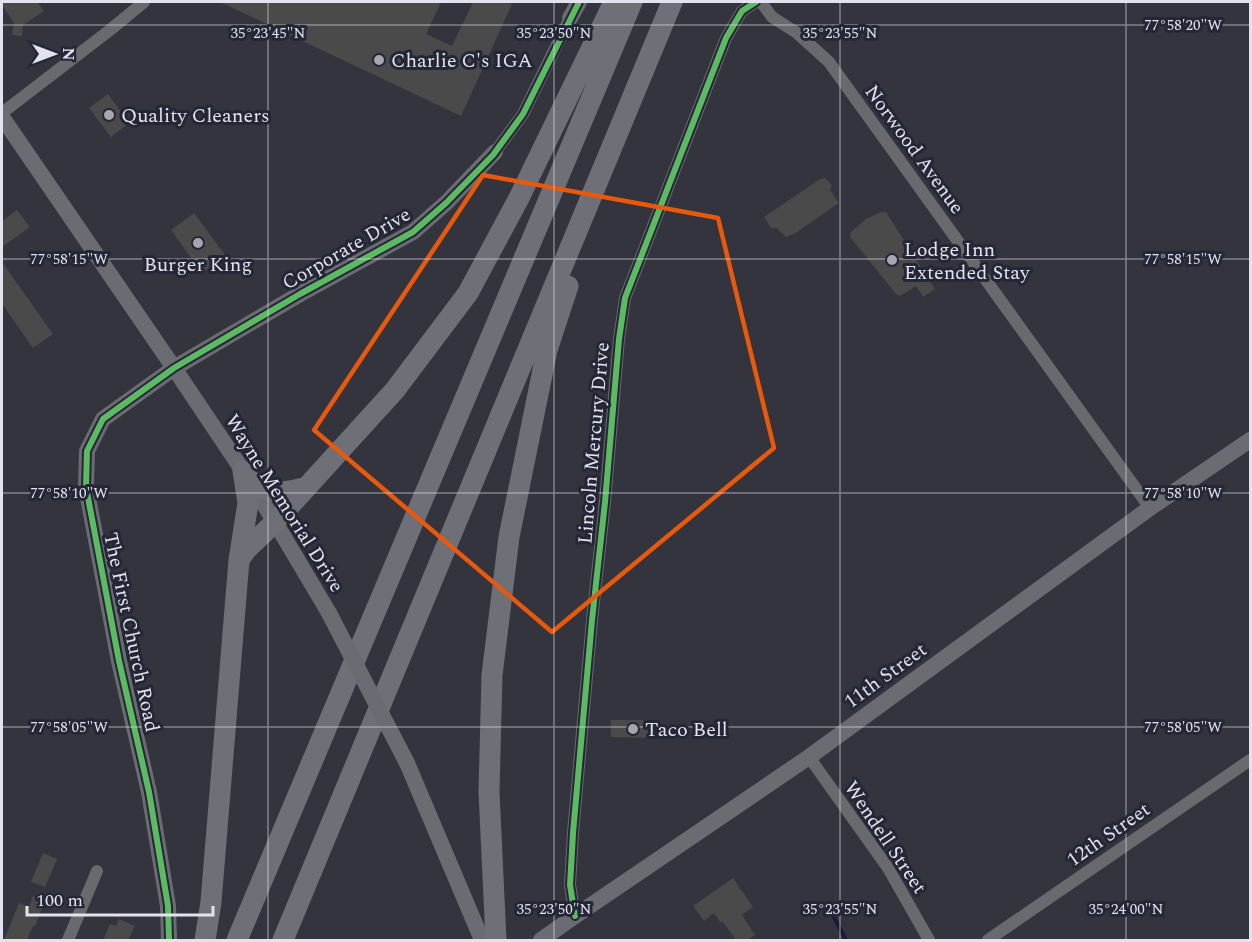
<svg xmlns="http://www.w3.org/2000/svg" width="1252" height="942" font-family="Spectral,serif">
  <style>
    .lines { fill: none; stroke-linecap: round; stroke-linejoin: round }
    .stream { stroke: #1a1b3a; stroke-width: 4 }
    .building { fill: #4a4a4b }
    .street { stroke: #696a6d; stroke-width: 12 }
    .secondary { stroke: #6b6c71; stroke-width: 16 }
    .highway { stroke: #6f7077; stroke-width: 21 }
    .secondary-bridge { stroke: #6b6c71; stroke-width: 16 }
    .cycleway-casing { stroke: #252737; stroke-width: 10 }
    .cycleway { stroke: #5cba63; stroke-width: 6 }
    .marked { fill: none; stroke: #e8590c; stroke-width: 4.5; stroke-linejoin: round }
    .ticks { fill: none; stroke: #e2e3ee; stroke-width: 1.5; stroke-opacity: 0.45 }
    .poi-dot { fill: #a5a6b0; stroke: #252737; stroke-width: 2 }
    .labels { text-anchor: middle; stroke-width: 6; stroke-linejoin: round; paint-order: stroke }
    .poi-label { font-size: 20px; fill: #e2e3ee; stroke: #252737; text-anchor: start }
    .street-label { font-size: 20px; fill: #e2e3ee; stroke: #252737 }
    .ticks-label { font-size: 15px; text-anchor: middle; fill: #e2e3ee; stroke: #252737; stroke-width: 6; stroke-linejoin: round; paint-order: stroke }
  </style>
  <rect width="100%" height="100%" fill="#33343d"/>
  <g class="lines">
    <path class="stream" d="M 829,908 L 846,940"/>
  </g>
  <path class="building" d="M 2,2 L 37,2 L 44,11 L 23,25 L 22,36 L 12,35 L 14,23 L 2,5 Z
    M 220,2 L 441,2 L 426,34 L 452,46 L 473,2 L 506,2 L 512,4 L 461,116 Z
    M 108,94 L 129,123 L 111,137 L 89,108 Z
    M 825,178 L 832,185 L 830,190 L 839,203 L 794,234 L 786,237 L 777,228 L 771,228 L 764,217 L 820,179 Z
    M 17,210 L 30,227 L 2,247 L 2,221 Z
    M 881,212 L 886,212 L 935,289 L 923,297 L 916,286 L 900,296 L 896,294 L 850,237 L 851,232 L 866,219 Z
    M 194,213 L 226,256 L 202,273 L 171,230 Z
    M 2,262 L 53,334 L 33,348 L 2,304 Z
    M 611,720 L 655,720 L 655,738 L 611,737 Z
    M 43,853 L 57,859 L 45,887 L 31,882 Z
    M 733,878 L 753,907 L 742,915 L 755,935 L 747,940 L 736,940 L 722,921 L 721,923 L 714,913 L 704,921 L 693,906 Z
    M 33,896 L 45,900 L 35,926 L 33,926 L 27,940 L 4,940 L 19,903 L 29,907 Z
    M 119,919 L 135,926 L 128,940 L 103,940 L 110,924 L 116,926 Z"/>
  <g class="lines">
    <path class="street" d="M 761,2 L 772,17 L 797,33 L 829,62 L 1150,508
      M 2,113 L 110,30 L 144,2
      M 495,152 L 523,114 L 570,18
      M 809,757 L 888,868 L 929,940
      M 575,916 L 570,885 L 573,833 L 592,620 L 605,502 L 619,339 L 625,298 L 726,38 L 742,11 L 756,2
      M 68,940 L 97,871
      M 988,940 L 1250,760"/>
    <path class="secondary" d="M 570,18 L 579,2
      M 2,117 L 174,368 L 243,471 L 275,522 L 329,613
      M 407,763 L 482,940
      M 169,940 L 168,906 L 149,792 L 119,661 L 86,487 L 87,451 L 103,419 L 174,368 L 300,294 L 413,232 L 446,203 L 495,152
      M 541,940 L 575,916 L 809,757 L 1150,508 L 1250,440"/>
    <path class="highway" d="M 246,477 C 266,495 282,494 307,487
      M 239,560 L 248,503 L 243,471
      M 205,940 L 211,902 L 239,560 L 246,550 L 275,522 L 395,390 L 468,293 L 519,198 L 614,2
      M 237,940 L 632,2
      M 283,940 L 672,2
      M 496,940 L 489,792 L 492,675 L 509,537 L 547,350 L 568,286"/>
    <path class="secondary-bridge" d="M 329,613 L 407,763"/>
    <defs>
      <path id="cycleway" d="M 575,916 L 570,885 L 573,833 L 592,620 L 605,502 L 619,339 L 625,298 L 726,38 L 742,11 L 756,2
        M 169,940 L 168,906 L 149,792 L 119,661 L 86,487 L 87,451 L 103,419 L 174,368 L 300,294 L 413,232 L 446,203 L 493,155 L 523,114 L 579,2"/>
    </defs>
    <use href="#cycleway" class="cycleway-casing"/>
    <use href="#cycleway" class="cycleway"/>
  </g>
  <path class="marked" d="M 483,175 L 718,218 L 774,448 L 552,632 L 314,430 Z"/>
  <path class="ticks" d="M 268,2 L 268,940M 554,2 L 554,940M 840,2 L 840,940M 1126,2 L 1126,940M 2,25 L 1250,25M 2,259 L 1250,259M 2,493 L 1250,493M 2,727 L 1250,727"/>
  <g class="poi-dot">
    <circle cx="379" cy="60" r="6"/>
    <circle cx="109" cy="115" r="6"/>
    <circle cx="198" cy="243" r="6"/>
    <circle cx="892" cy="260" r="6"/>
    <circle cx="633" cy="729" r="6"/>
  </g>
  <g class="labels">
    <g class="poi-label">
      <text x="391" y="67">Charlie C's IGA</text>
      <text x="121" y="122">Quality Cleaners</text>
      <text x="904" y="256">Lodge Inn<tspan x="904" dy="23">Extended Stay</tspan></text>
      <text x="198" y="271" text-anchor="middle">Burger King</text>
      <text x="645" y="736">Taco Bell</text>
    </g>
    <g class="street-label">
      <text transform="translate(915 149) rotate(54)" y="7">Norwood Avenue</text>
      <text transform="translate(346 248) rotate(-30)" y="7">Corporate Drive</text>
      <text transform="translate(593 443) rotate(-85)" y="7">Lincoln Mercury Drive</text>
      <text transform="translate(285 503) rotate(58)" y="7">Wayne Memorial Drive</text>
      <text transform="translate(132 632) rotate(78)" y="7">The First Church Road</text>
      <text transform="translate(885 675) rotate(-36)" y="7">11th Street</text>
      <text transform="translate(1108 834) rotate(-35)" y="7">12th Street</text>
      <text transform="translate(886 837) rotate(56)" y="7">Wendell Street</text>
    </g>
  </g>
  <g class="ticks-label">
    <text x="1183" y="30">77°58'20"W</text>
    <text x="268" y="38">35°23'45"N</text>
    <text x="554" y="38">35°23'50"N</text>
    <text x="840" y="38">35°23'55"N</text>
    <text x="1183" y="264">77°58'15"W</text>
    <text x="69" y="264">77°58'15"W</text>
    <text x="1183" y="498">77°58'10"W</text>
    <text x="69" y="498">77°58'10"W</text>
    <text x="1183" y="732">77°58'05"W</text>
    <text x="69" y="732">77°58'05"W</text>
    <text x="554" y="914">35°23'50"N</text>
    <text x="840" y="914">35°23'55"N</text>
    <text x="1126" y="914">35°24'00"N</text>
  </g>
  <rect width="1252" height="942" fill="none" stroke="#e2e3ee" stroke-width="6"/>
  <g transform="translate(54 54) rotate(90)" stroke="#252737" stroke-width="4.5" paint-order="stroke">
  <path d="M0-4.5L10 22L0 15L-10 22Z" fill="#e2e3ee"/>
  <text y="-9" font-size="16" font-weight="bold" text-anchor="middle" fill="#e2e3ee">N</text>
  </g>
  <path d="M27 906v9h186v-9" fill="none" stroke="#e2e3ee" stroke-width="3"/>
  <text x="36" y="906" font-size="18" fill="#e2e3ee" stroke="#252737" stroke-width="4.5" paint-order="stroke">100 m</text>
</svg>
